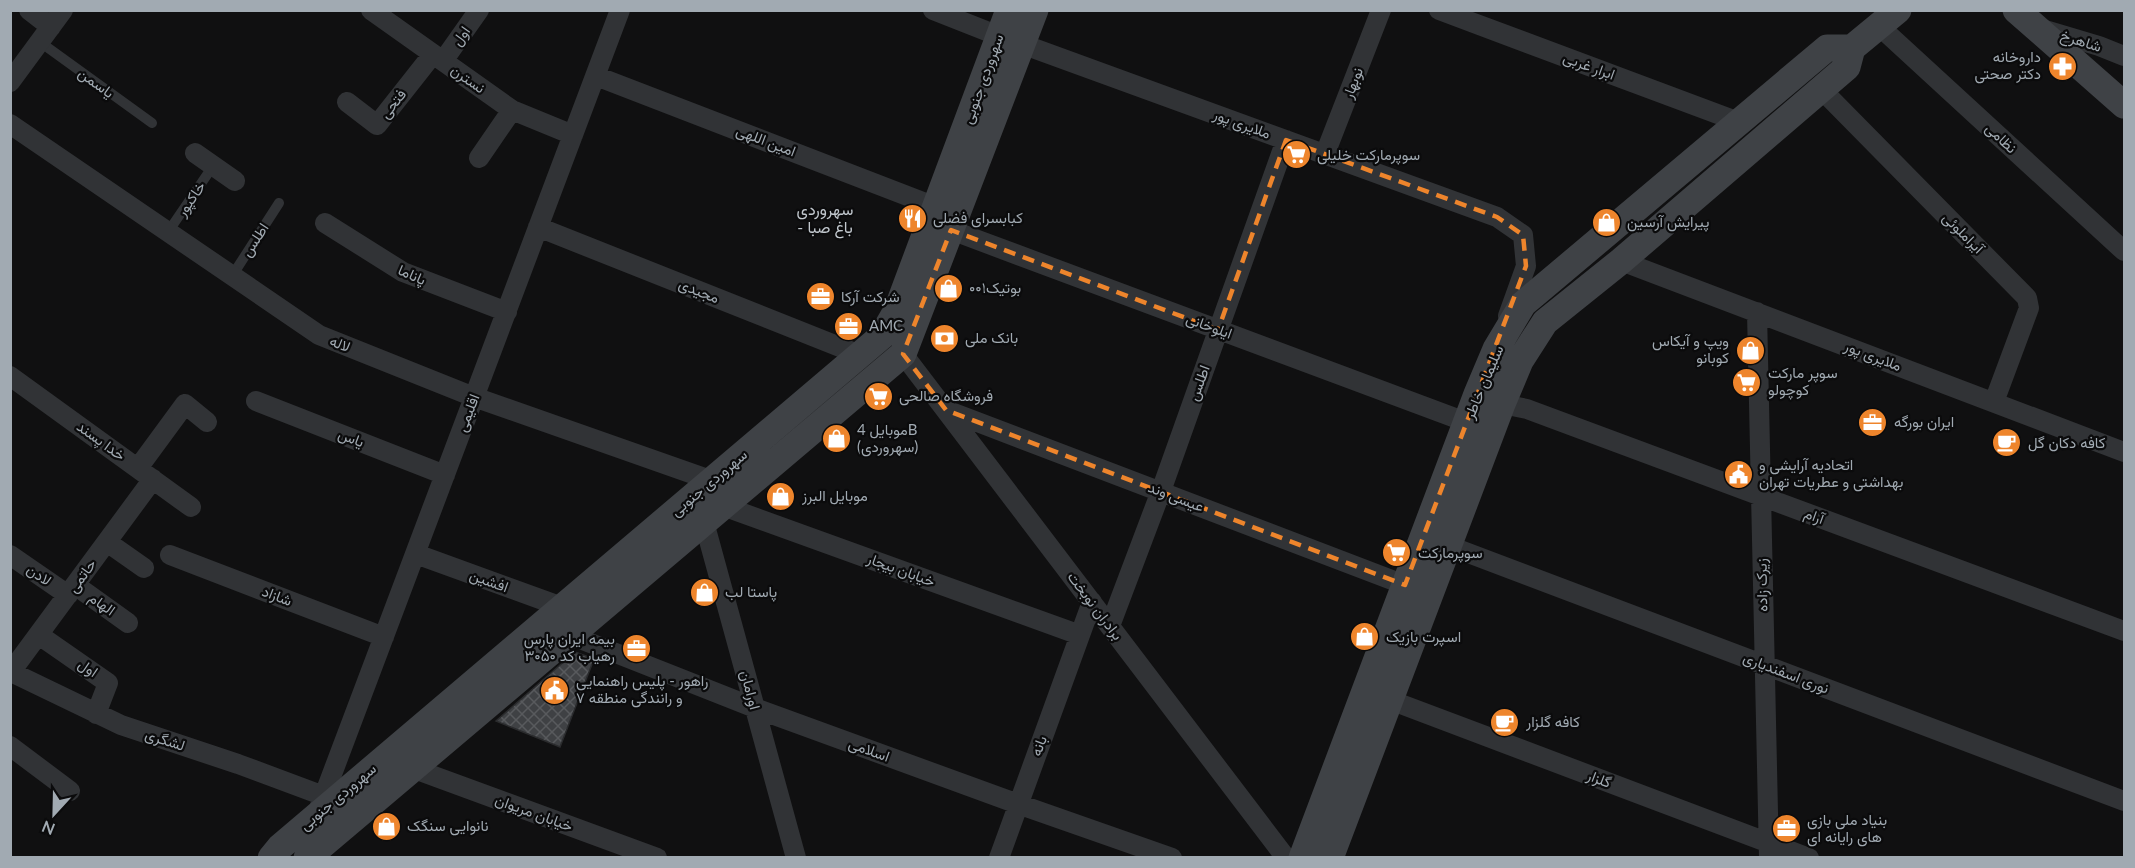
<svg xmlns="http://www.w3.org/2000/svg" width="2135" height="868" font-family="Lato,Vazirmatn,sans-serif">
  <style>
    .building { fill: url(#building-cross-hatch); stroke: #2a2b2d; stroke-width: 1.5 }
    .lines { fill: none; stroke-linecap: round; stroke-linejoin: round }
    .service { stroke: #313336; stroke-width: 10 }
    .minor { stroke: #313336; stroke-width: 20 }
    .secondary { stroke: #3f4246; stroke-width: 27 }
    .marked { fill: none; stroke: #ee852c; stroke-width: 4.5; stroke-dasharray: 12 8; stroke-linejoin: round }
    .labels { text-anchor: middle; stroke-width: 4.5; stroke-linejoin: round; paint-order: stroke }
    .street-label { font-size: 15px; fill: #a1aab2; stroke: #0b0b0c }
    .poi-label { font-size: 15px; fill: #a1aab2; stroke: #0b0b0c; text-anchor: start }
    .neighbourhood-label { font-size: 16px; fill: #c2c8ce; stroke: #0b0b0c }
  </style>
  <defs>
    <pattern id="building-cross-hatch" width="8" height="8" patternUnits="userSpaceOnUse" patternTransform="scale(1.5)"><rect width="8" height="8" fill="#3f4144"/><path d="M0 0l8 8M0 8l8-8" fill="none" stroke="#585a5d"/></pattern>
  </defs>
  <rect width="100%" height="100%" fill="#101011"/>
  <path class="building" d="M 575,652 L 594,659 L 560,747 L 496,721 Z"/>
  <g class="lines">
    <path class="service" d="M 40,42 L 152,123
      M 168,232 L 213,166
      M 232,276 L 279,203"/>
    <path class="minor" d="M 29,10 L 51,27
      M 371,10 L 512,110 L 573,135
      M 933,10 L 999,36
      M 1439,10 L 1739,122
      M 1878,25 L 2124,251
      M 2042,29 L 2099,46 L 2124,56
      M 1022,44 L 1497,217 L 1523,235 L 1526,266 L 1508,316
      M 443,61 L 479,10
      M 596,76 L 936,207
      M 10,82 L 63,10
      M 1821,89 L 2027,298 L 2029,308 L 1994,402
      M 347,102 L 377,125 L 433,54
      M 10,124 L 319,335 L 474,397 L 713,481
      M 195,153 L 235,181
      M 1325,154 L 1381,10
      M 479,158 L 512,110
      M 325,223 L 403,272 L 507,312
      M 538,227 L 860,355
      M 951,230 L 1466,422
      M 1621,261 L 2124,452
      M 1757,312 L 1769,858
      M 903,354 L 1286,858
      M 10,376 L 191,507
      M 256,401 L 445,475
      M 1502,404 L 1527,409 L 2124,631
      M 946,410 L 1405,585
      M 138,468 L 185,404 L 207,422
      M 723,506 L 1080,635
      M 704,522 L 796,858
      M 107,542 L 144,568
      M 1447,545 L 2124,801
      M 416,554 L 562,607
      M 10,555 L 68,595
      M 170,555 L 384,637
      M 75,585 L 128,623
      M 1110,626 L 1161,491 L 1286,140
      M 39,635 L 108,683 L 96,714
      M 570,635 L 755,708 L 1018,804 L 1172,858
      M 11,672 L 121,725 L 238,764 L 324,796
      M 10,673 L 153,479
      M 1390,700 L 1809,858
      M 10,746 L 70,791
      M 412,768 L 657,858
      M 317,814 L 620,10
      M 999,858 L 1092,602"/>
    <path class="secondary" d="M 2016,10 L 2124,105
      M 271,858 L 280,847 L 882,336 L 897,310 L 1009,10
      M 307,858 L 903,354 L 1035,10
      M 1302,858 L 1477,394 L 1496,349 L 1523,304 L 1827,48 L 1852,48
      M 1330,858 L 1502,404 L 1520,361 L 1545,322 L 1621,261 L 1847,67 L 1852,48 L 1898,10"/>
  </g>
  <path class="marked" d="M 1286,140 L 1497,217 L 1523,235 L 1526,266 L 1405,585 L 946,410 L 903,354 L 951,230 L 1218,330 Z"/>
  <defs>
    <symbol id="pharmacy-disc" viewBox="-11 -11 22 22"><circle r="9.5" fill="#ee852c" stroke="#0b0b0c"/><path d="M-2-6h4v4h4v4h-4v4h-4v-4h-4v-4h4Z" fill="#fff"/></symbol>
    <symbol id="supermarket-disc" viewBox="-11 -11 22 22"><circle r="9.5" fill="#ee852c" stroke="#0b0b0c"/><path d="M-6-5.5h2.5l.6 2H6L4.5 2H-2.5L-4.4-4H-6ZM-1.5 3.2a1.3 1.3 0 1 0 .1 0ZM3 3.2a1.3 1.3 0 1 0 .1 0Z" fill="#fff"/></symbol>
    <symbol id="restaurant-disc" viewBox="-11 -11 22 22"><circle r="9.5" fill="#ee852c" stroke="#0b0b0c"/><path d="M-5-6h1v4h1v-4h1v4h1v-4h1v5L-1.5 .5V6h-2V.5L-5-1ZM5-6V6H3V1.5H1.5Q1.5-4 5-6Z" fill="#fff"/></symbol>
    <symbol id="shop-disc" viewBox="-11 -11 22 22"><circle r="9.5" fill="#ee852c" stroke="#0b0b0c"/><path d="M-5-2.5h2.3a2.7 3.5 0 0 1 5.4 0H5L5.5 6h-11ZM-1.5-2.5h3a1.5 2.3 0 0 0-3 0Z" fill="#fff"/></symbol>
    <symbol id="office-disc" viewBox="-11 -11 22 22"><circle r="9.5" fill="#ee852c" stroke="#0b0b0c"/><path d="M-6-3h4V-5.5h4V-3h4V5H-6ZM-1-4.5V-3h2v-1.5ZM-6 0V1H6V0Z" fill="#fff"/></symbol>
    <symbol id="bank-disc" viewBox="-11 -11 22 22"><circle r="9.5" fill="#ee852c" stroke="#0b0b0c"/><path d="M-6-4H6V4H-6ZM0-2.3a2.3 2.3 0 1 0 0 4.6a2.3 2.3 0 1 0 0-4.6Z" fill="#fff"/></symbol>
    <symbol id="cafe-disc" viewBox="-11 -11 22 22"><circle r="9.5" fill="#ee852c" stroke="#0b0b0c"/><path d="M-5.5-4.5H6V0H3Q3 3.5 0 3.5H-2.5Q-5.5 3.5-5.5 0ZM3-3.2v2h1.7v-2ZM-6 4.5H4V6H-6Z" fill="#fff"/></symbol>
    <symbol id="civic-disc" viewBox="-11 -11 22 22"><circle r="9.5" fill="#ee852c" stroke="#0b0b0c"/><path d="M-.6-6.5H3V-4.5H.6V-3L4-1V1h2V6H-6V1h2V-1L-.6-3ZM-1.2 2.5V6h2.4V2.5Z" fill="#fff"/></symbol>
  </defs>
  <g fill-rule="evenodd">
    <use href="#pharmacy-disc" x="2046" y="50" width="33" height="33"/>
    <use href="#supermarket-disc" x="1280" y="138" width="33" height="33"/>
    <use href="#restaurant-disc" x="896" y="202" width="33" height="33"/>
    <use href="#shop-disc" x="1590" y="206" width="33" height="33"/>
    <use href="#shop-disc" x="932" y="272" width="33" height="33"/>
    <use href="#office-disc" x="804" y="280" width="33" height="33"/>
    <use href="#office-disc" x="832" y="310" width="33" height="33"/>
    <use href="#bank-disc" x="928" y="322" width="33" height="33"/>
    <use href="#shop-disc" x="1734" y="334" width="33" height="33"/>
    <use href="#supermarket-disc" x="1730" y="366" width="33" height="33"/>
    <use href="#supermarket-disc" x="862" y="380" width="33" height="33"/>
    <use href="#office-disc" x="1856" y="406" width="33" height="33"/>
    <use href="#shop-disc" x="820" y="422" width="33" height="33"/>
    <use href="#cafe-disc" x="1990" y="426" width="33" height="33"/>
    <use href="#civic-disc" x="1722" y="458" width="33" height="33"/>
    <use href="#shop-disc" x="764" y="480" width="33" height="33"/>
    <use href="#supermarket-disc" x="1380" y="536" width="33" height="33"/>
    <use href="#shop-disc" x="688" y="576" width="33" height="33"/>
    <use href="#shop-disc" x="1348" y="620" width="33" height="33"/>
    <use href="#office-disc" x="620" y="632" width="33" height="33"/>
    <use href="#civic-disc" x="538" y="674" width="33" height="33"/>
    <use href="#cafe-disc" x="1488" y="706" width="33" height="33"/>
    <use href="#shop-disc" x="370" y="810" width="33" height="33"/>
    <use href="#office-disc" x="1770" y="812" width="33" height="33"/>
  </g>
  <g class="labels">
    <g class="street-label">
      <text transform="translate(461 36) rotate(-54)" y="5">اول</text>
      <text transform="translate(2081 41) rotate(18)" y="5">شاهرخ</text>
      <text transform="translate(1589 66) rotate(20)" y="5">ابرار غربی</text>
      <text transform="translate(468 79) rotate(35)" y="5">نسترن</text>
      <text transform="translate(983 79) rotate(-70)" y="5">سهروردی جنوبی</text>
      <text transform="translate(96 83) rotate(36)" y="5">یاسمن</text>
      <text transform="translate(1353 83) rotate(-69)" y="5">نوبهار</text>
      <text transform="translate(393 104) rotate(-52)" y="5">فتحی</text>
      <text transform="translate(1242 124) rotate(20)" y="5">ملایری پور</text>
      <text transform="translate(2001 138) rotate(43)" y="5">نظامی</text>
      <text transform="translate(766 141) rotate(21)" y="5">امین اللهی</text>
      <text transform="translate(191 199) rotate(-55)" y="5">خاکپور</text>
      <text transform="translate(1963 233) rotate(45)" y="5">آیراملوئی</text>
      <text transform="translate(255 240) rotate(-57)" y="5">اطلس</text>
      <text transform="translate(412 275) rotate(24)" y="5">پاناما</text>
      <text transform="translate(699 291) rotate(22)" y="5">مجیدی</text>
      <text transform="translate(1209 326) rotate(20)" y="5">ایلوخانی</text>
      <text transform="translate(340 344) rotate(22)" y="5">لاله</text>
      <text transform="translate(1873 356) rotate(21)" y="5">ملایری پور</text>
      <text transform="translate(1484 382) rotate(-67)" y="5">سلیمان خاطر</text>
      <text transform="translate(1199 383) rotate(-70)" y="5">اطلس</text>
      <text transform="translate(468 413) rotate(-69)" y="5">اقلیمی</text>
      <text transform="translate(351 438) rotate(21)" y="5">یاس</text>
      <text transform="translate(101 441) rotate(36)" y="5">خدا پسند</text>
      <text transform="translate(709 483) rotate(-40)" y="5">سهروردی جنوبی</text>
      <text transform="translate(1176 497) rotate(21)" y="5">عیسی وند</text>
      <text transform="translate(1814 516) rotate(20)" y="5">آرام</text>
      <text transform="translate(901 570) rotate(20)" y="5">خیابان بیجار</text>
      <text transform="translate(39 575) rotate(35)" y="5">لادن</text>
      <text transform="translate(82 576) rotate(-54)" y="5">حاتمی</text>
      <text transform="translate(489 581) rotate(20)" y="5">افشین</text>
      <text transform="translate(1762 585) rotate(-91)" y="5">زیرک زاده</text>
      <text transform="translate(277 596) rotate(21)" y="5">شازاد</text>
      <text transform="translate(102 604) rotate(35)" y="5">الهام</text>
      <text transform="translate(1095 606) rotate(53)" y="5">برادران نوبخت</text>
      <text transform="translate(88 668) rotate(34)" y="5">اول</text>
      <text transform="translate(1786 673) rotate(21)" y="5">نوری اسفندیاری</text>
      <text transform="translate(750 690) rotate(75)" y="5">اورامان</text>
      <text transform="translate(165 740) rotate(18)" y="5">لشگری</text>
      <text transform="translate(1039 746) rotate(-70)" y="5">بانه</text>
      <text transform="translate(869 750) rotate(20)" y="5">اسلامی</text>
      <text transform="translate(1599 779) rotate(21)" y="5">گلزار</text>
      <text transform="translate(338 797) rotate(-40)" y="5">سهروردی جنوبی</text>
      <text transform="translate(534 813) rotate(20)" y="5">خیابان مریوان</text>
    </g>
    <g class="poi-label">
      <text x="2041" y="62" text-anchor="end">داروخانه<tspan x="2041" dy="17">دکتر صحتی</tspan></text>
      <text x="1317" y="160">سوپرمارکت خلیلی</text>
      <text x="933" y="223">کبابسرای فضلی</text>
      <text x="1627" y="227">پیرایش آرسین</text>
      <text x="969" y="293">بوتیک۰۰۱</text>
      <text x="841" y="302">شرکت آرکا</text>
      <text x="869" y="331">AMC</text>
      <text x="965" y="343">بانک ملی</text>
      <text x="1729" y="346" text-anchor="end">ویپ و آیکاس<tspan x="1729" dy="17">کوبانو</tspan></text>
      <text x="1768" y="378">سوپر مارکت<tspan x="1768" dy="17">کوچولو</tspan></text>
      <text x="899" y="401">فروشگاه صالحی</text>
      <text x="1894" y="427">ایران بورگه</text>
      <text x="857" y="435">موبایل 4B<tspan x="857" dy="17">(سهروردی)</tspan></text>
      <text x="2028" y="448">کافه دکان گل</text>
      <text x="1759" y="470">اتحادیه آرایشی و<tspan x="1759" dy="17">بهداشتی و عطریات تهران</tspan></text>
      <text x="802" y="501">موبایل البرز</text>
      <text x="1418" y="558">سوپرمارکت</text>
      <text x="725" y="597">پاستا لب</text>
      <text x="1386" y="642">اسپرت بازیک</text>
      <text x="615" y="644" text-anchor="end">بیمه ایران پارس<tspan x="615" dy="17">رهیاب کد ۳۰۵۰</tspan></text>
      <text x="576" y="686">راهور - پلیس راهنمایی<tspan x="576" dy="17">و رانندگی منطقه ۷</tspan></text>
      <text x="1526" y="727">کافه گلزار</text>
      <text x="1807" y="825">بنیاد ملی بازی<tspan x="1807" dy="17">های رایانه ای</tspan></text>
      <text x="407" y="831">نانوایی سنگک</text>
    </g>
    <g class="neighbourhood-label">
      <text x="825" y="215">سهروردی<tspan x="825" dy="18">- باغ صبا</tspan></text>
    </g>
  </g>
  <rect width="2135" height="868" fill="none" stroke="#a1aab2" stroke-width="24"/>
  <g transform="translate(54 814) rotate(202)" stroke="#0b0b0c" stroke-width="4.5" paint-order="stroke">
  <path d="M0-4.5L10 22L0 15L-10 22Z" fill="#a1aab2"/>
  <text y="-9" font-size="16" font-weight="bold" text-anchor="middle" fill="#a1aab2">N</text>
  </g>
</svg>
